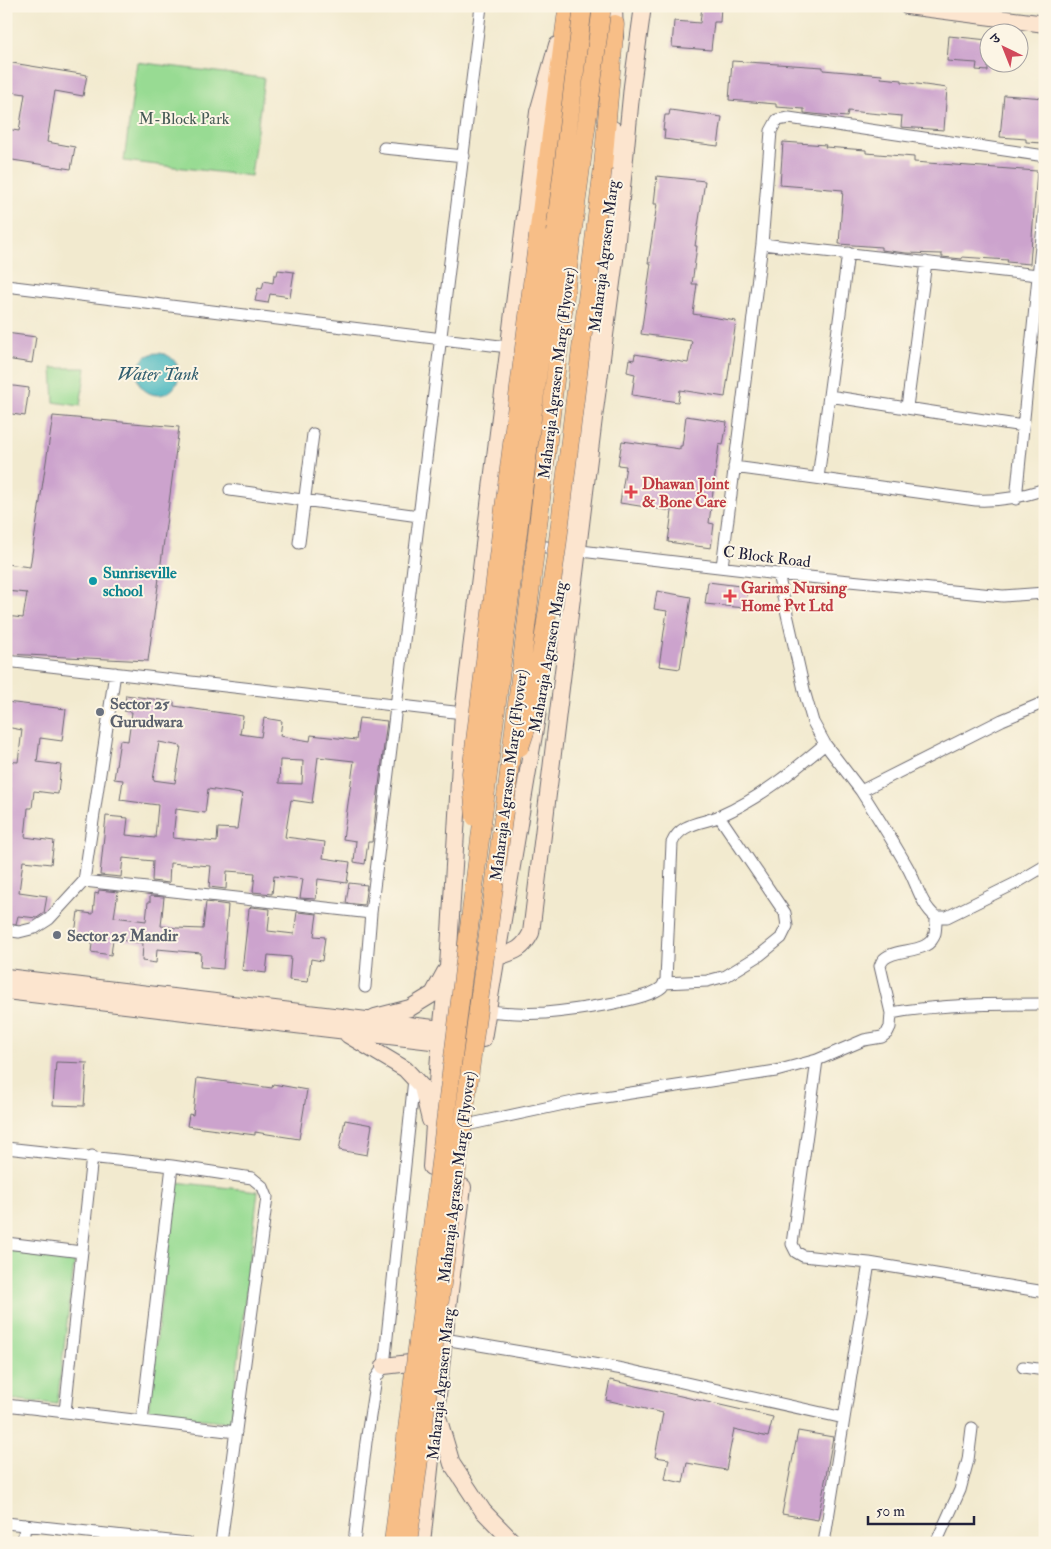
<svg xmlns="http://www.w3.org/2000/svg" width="1051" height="1549" font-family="'IM FELL Double Pica','Noto Serif Devanagari',serif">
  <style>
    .green { fill: #98db93; stroke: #5d7e67 }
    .water { fill: #47b7bf; stroke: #346c7d }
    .building { fill: #cca3cd; fill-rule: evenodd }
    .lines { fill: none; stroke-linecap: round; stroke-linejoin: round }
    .street-casing { stroke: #6b686f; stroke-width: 13 }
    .secondary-casing { stroke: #6b686f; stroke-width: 18 }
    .primary-casing { stroke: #6b686f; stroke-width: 19 }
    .street { stroke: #fff; stroke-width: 11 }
    .secondary { stroke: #fce5cf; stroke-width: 16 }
    .primary { stroke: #f7be87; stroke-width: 18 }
    .primary-bridge-casing { stroke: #6b686f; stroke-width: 19; stroke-linecap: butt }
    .primary-bridge { stroke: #f7be87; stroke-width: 18 }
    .health-dot { fill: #e0444e; stroke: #fcf5e5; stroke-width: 2 }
    .culture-dot { fill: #0f9aa8; stroke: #fcf5e5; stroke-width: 2 }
    .worship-dot { fill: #6b7280; stroke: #fcf5e5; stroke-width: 2 }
    .labels { text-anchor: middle; stroke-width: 4; stroke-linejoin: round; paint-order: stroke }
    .park-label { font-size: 16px; fill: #455a55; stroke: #fcf5e5 }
    .street-label { font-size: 16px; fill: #22223b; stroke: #fcf5e5 }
    .health-label { font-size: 16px; font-weight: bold; fill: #be3a42; stroke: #fcf5e5; text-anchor: start }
    .culture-label { font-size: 16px; font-weight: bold; fill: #0d838f; stroke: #fcf5e5; text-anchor: start }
    .worship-label { font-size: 16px; font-weight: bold; fill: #5b616d; stroke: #fcf5e5; text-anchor: start }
    .water-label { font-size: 18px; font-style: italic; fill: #315e70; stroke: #fcf5e5 }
  </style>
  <rect width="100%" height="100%" fill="#fcf5e5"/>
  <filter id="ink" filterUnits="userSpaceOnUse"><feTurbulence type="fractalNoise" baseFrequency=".02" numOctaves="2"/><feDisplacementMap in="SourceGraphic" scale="10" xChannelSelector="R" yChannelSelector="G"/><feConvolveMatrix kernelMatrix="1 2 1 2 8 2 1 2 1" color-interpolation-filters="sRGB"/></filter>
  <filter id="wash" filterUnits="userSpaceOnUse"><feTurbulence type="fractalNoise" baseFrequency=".0096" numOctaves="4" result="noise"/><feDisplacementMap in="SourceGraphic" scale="20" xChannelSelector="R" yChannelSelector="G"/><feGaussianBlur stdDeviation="1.12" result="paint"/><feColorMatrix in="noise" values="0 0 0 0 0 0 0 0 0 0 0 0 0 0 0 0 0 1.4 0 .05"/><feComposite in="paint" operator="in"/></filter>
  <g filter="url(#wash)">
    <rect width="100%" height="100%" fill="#f2eacf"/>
    <path class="green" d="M 137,62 L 264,78 L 251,176 L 124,161 Z
      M 52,368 L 86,368 L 80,406 L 54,402 Z
      M 175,1182 L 258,1191 L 231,1422 L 148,1413 Z
      M 6,1250 L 75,1257 L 57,1404 L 6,1399 Z"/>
    <path class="water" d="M137 374a21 21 0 1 1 42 0a21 21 0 1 1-42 0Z"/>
    <g id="blocks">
      <path class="building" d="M 702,6 L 721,6 L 720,22 L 714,22 L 711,50 L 672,47 L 674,21 L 700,23 Z
        M 949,36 L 988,40 L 988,71 L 976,70 L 977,63 L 947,61 Z
        M 732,61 L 823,67 L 823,70 L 882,75 L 881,78 L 902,80 L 902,82 L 947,88 L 944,130 L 901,127 L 902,116 L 848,111 L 847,117 L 823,115 L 804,113 L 804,109 L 776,107 L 776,104 L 729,100 Z
        M 6,62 L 87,75 L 83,96 L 55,91 L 47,142 L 75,147 L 71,169 L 6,159 L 6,129 L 19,131 L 25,94 L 6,91 Z
        M 1004,95 L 1045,98 L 1043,143 L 1026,142 L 1026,139 L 1000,137 Z
        M 670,110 L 722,117 L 718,146 L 664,139 L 665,130 L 663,130 L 665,115 L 669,115 Z
        M 783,142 L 826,145 L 825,147 L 866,150 L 866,153 L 914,157 L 914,162 L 1037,171 L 1030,264 L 1007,262 L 1008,260 L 962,257 L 962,259 L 942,257 L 942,254 L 906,253 L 881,250 L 881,247 L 839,244 L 843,190 L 780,185 Z
        M 657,176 L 705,181 L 695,246 L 697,246 L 692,284 L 697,284 L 693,314 L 736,321 L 725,397 L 680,390 L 678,402 L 632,395 L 635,374 L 627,372 L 629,359 L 634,360 L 635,354 L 688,363 L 692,341 L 641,334 L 651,263 L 648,263 L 657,204 L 654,204 Z
        M 278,270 L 294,272 L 290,297 L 270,294 L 268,303 L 255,301 L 258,288 L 262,289 L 264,281 L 273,283 L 274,275 L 277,275 Z
        M 6,333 L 36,337 L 32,363 L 6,359 Z
        M 6,385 L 29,388 L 25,416 L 6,413 Z
        M 53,416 L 179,427 L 148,661 L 6,654 L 6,616 L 23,618 L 27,593 L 6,591 L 6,564 L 30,567 Z
        M 686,416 L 727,422 L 723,445 L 719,444 L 709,523 L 714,524 L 711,548 L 668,542 L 672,511 L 620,503 L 626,466 L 618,465 L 622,441 L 680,449 L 680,446 L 682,446 Z
        M 708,582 L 748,587 L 745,608 L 705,604 Z
        M 657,591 L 691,597 L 680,669 L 659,666 L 667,611 L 654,609 Z
        M 126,695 L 174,702 L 174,706 L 243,716 L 240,734 L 261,737 L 264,718 L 282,721 L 280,736 L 310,741 L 311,735 L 356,740 L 359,718 L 387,721 L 372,842 L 368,842 L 365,864 L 354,862 L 356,841 L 343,839 L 354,761 L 318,757 L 312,803 L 291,800 L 285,837 L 325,842 L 323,858 L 350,862 L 347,883 L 318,879 L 316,899 L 300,898 L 303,879 L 274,876 L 272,894 L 253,892 L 255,873 L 227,871 L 226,889 L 209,887 L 211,866 L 170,863 L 169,883 L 152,881 L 153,861 L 123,858 L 121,877 L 100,875 L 106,816 L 128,818 L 126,835 L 155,838 L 158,805 L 120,800 L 123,780 L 114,779 L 120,740 L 128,741 L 132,712 L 124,711 ZM 159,742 L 181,746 L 175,783 L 153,780 ZM 280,760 L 303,761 L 302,784 L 279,783 ZM 208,789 L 242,794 L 237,829 L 218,828 L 217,842 L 173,838 L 176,809 L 205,813 Z
        M 6,702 L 66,709 L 62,741 L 40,738 L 37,762 L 61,765 L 58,794 L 34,791 L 32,808 L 28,808 L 25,837 L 54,841 L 51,864 L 23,861 L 19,892 L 47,896 L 44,913 L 37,918 L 18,916 L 16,924 L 6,923 L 6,834 L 11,788 L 6,788 L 6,761 L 18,762 L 22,730 L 6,727 Z
        M 349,883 L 367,885 L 364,905 L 346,903 Z
        M 99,890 L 118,892 L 114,917 L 146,921 L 148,902 L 150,902 L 150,896 L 164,897 L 161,926 L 177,928 L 203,929 L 206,902 L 228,905 L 223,969 L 200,967 L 201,953 L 157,949 L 156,963 L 142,961 L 143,943 L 113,939 L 111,955 L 91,952 L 93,936 L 75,934 L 78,912 L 93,914 L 95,893 L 98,894 Z
        M 251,907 L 270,909 L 268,931 L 294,934 L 297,912 L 317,914 L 314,936 L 325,937 L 322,961 L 311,959 L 308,982 L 289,980 L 291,957 L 268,955 L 266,973 L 242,970 L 249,909 Z
        M 56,1062 L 87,1063 L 84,1106 L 53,1105 Z
        M 197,1078 L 272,1088 L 273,1084 L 307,1090 L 299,1139 L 255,1132 L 255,1135 L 187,1126 L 189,1114 L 193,1115 Z
        M 345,1120 L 372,1125 L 367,1155 L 339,1150 Z
        M 610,1380 L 773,1417 L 768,1437 L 734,1429 L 726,1470 L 687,1463 L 683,1483 L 665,1479 L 669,1459 L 655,1457 L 663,1413 L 606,1400 Z
        M 798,1431 L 833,1437 L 818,1520 L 782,1514 Z"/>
    </g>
  </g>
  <g filter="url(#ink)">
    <use href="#blocks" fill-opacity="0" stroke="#6b686f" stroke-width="1"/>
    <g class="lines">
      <defs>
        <path id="street" d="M 384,148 L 464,156
          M 762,244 L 1038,275
          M 6,286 L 508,347
          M 829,396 L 1023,426
          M 907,407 L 926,262
          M 734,467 L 976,500 C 1002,501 1020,497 1045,489
          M 818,478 L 848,253
          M 230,490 L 419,516
          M 1016,499 L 1045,206
          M 299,543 L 313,434
          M 529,545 L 778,574 L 1003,596 L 1045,593
          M 722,567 L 762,244 L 771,131 L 777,120 L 789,118 L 1045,156
          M 778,574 L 805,694 L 813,722 L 825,744 L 861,791 L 1002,720 L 1045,702
          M 6,661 L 463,713
          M 861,791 C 877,816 893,841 908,868 C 917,884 921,905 936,917 L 947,917 L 1016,883 L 1045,866
          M 84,881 L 371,913
          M 6,930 L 19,932 L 35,928 L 49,919 L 84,881 L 115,673
          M 664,983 L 707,981 L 726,976 L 760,955 L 781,938 L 787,926 L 785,913 L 719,816
          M 365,987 L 371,913 L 481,6
          M 487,1011 C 506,1013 526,1014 545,1013 C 568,1011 647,1001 662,987 C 664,984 664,983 666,980 L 672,843 C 681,822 702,824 720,816 C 760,798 792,772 825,744
          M 891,1013 C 942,1004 993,1004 1045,1004
          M 817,1060 L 792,1244 L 796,1252 L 803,1256 L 869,1263 L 1045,1292
          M 471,1124 L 578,1101 L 776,1071 L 817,1060 L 864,1040 L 882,1037 L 887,1033 L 890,1027 L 891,1013 L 880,966 C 881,963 882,961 884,959 C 897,947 930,955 935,933 C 936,928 936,923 936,917
          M 6,1148 L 172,1166 L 252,1178 L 263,1187 L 267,1197 L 221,1543
          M 6,1243 L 82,1252
          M 444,1339 L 623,1369 L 844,1418
          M 1023,1367 L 1045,1370
          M 6,1405 L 236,1432
          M 65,1412 L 92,1156
          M 142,1421 L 172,1166
          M 6,1523 L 188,1543
          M 23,1543 L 25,1525
          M 354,1543 L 366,1442 L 376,1378 L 384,1366 L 414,1079
          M 824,1543 L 869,1263
          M 936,1543 L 960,1490 L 968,1460 L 972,1428"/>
        <path id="secondary" d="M 614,6 L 615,37
          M 907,6 L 1045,24
          M 560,581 L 566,549 L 613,178 L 613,129
          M 495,958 C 513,952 522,951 531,933 L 594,418 L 615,260 L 632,86 L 643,6
          M 6,977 L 442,1029
          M 6,991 L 440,1042
          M 375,1017 L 410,1008 L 433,994 L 445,972
          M 348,1035 L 405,1069 L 422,1087 L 430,1120
          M 483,1039 L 538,711
          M 431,1167 L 440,1042 L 448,967 L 463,713 L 538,112 L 557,45
          M 384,1366 L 410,1363
          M 439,1420 L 452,1464 L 483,1511 L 514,1543
          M 422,1543 L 444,1339 L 463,1187"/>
        <path id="primary" d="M 603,167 L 615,24
          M 538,236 L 567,11"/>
      </defs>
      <use href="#street" class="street-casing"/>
      <use href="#secondary" class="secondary-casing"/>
      <use href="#primary" class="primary-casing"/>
      <use href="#street" class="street"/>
      <use href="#secondary" class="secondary"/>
      <use href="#primary" class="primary"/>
      <defs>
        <path id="primary-bridge" d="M 520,747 L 533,708 L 557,548 L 603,167
          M 475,817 L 471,773 L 538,236
          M 393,1543 L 583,6
          M 408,1543 L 508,781 L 571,244 L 602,6"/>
      </defs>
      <use href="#primary-bridge" class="primary-bridge-casing"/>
      <use href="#primary-bridge" class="primary-bridge"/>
    </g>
  </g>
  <g class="health-dot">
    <path d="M628.5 484.5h5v5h5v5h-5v5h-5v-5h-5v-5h5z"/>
    <path d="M727.5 588.5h5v5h5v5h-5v5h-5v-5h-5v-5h5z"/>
  </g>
  <circle class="culture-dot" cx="93" cy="581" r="5"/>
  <g class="worship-dot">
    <circle cx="100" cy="712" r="5"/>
    <circle cx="57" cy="935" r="5"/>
  </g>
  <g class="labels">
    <g class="park-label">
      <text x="184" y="124">M-Block Park</text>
    </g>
    <g class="street-label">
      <text transform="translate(603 256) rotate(-83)" y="6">Maharaja Agrasen Marg</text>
      <text transform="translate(556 373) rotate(-83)" y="6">Maharaja Agrasen Marg (Flyover)</text>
      <text transform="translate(767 556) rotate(7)" y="6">C Block Road</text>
      <text transform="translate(547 657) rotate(-80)" y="6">Maharaja Agrasen Marg</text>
      <text transform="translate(508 775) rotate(-83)" y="6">Maharaja Agrasen Marg (Flyover)</text>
      <text transform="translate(456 1177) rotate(-83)" y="6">Maharaja Agrasen Marg (Flyover)</text>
      <text transform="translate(440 1384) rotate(-84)" y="6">Maharaja Agrasen Marg</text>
    </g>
    <g class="health-label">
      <text x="642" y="489">Dhawan Joint<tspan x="642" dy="18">&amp; Bone Care</tspan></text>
      <text x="741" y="593">Garims Nursing<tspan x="741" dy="18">Home Pvt Ltd</tspan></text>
    </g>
    <g class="culture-label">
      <text x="103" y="578">Sunriseville<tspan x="103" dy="18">school</tspan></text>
    </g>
    <g class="worship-label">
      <text x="110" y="709">Sector 25<tspan x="110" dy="18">Gurudwara</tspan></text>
      <text x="67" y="941">Sector 25 Mandir</text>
    </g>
    <g class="water-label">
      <text x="158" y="380">Water Tank</text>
    </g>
  </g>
  <rect width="1051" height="1549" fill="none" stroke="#fcf5e5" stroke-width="25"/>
  <g transform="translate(1004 48) rotate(317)"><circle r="24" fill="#fcf5e5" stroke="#a5a1a1"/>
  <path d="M0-4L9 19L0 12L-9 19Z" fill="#d1495b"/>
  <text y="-8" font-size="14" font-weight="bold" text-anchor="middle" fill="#22223b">उ</text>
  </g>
  <path d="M868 1516v8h106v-8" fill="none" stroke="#22223b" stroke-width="2.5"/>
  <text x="876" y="1516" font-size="15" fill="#22223b" stroke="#fcf5e5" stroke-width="4" paint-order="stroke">50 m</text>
</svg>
